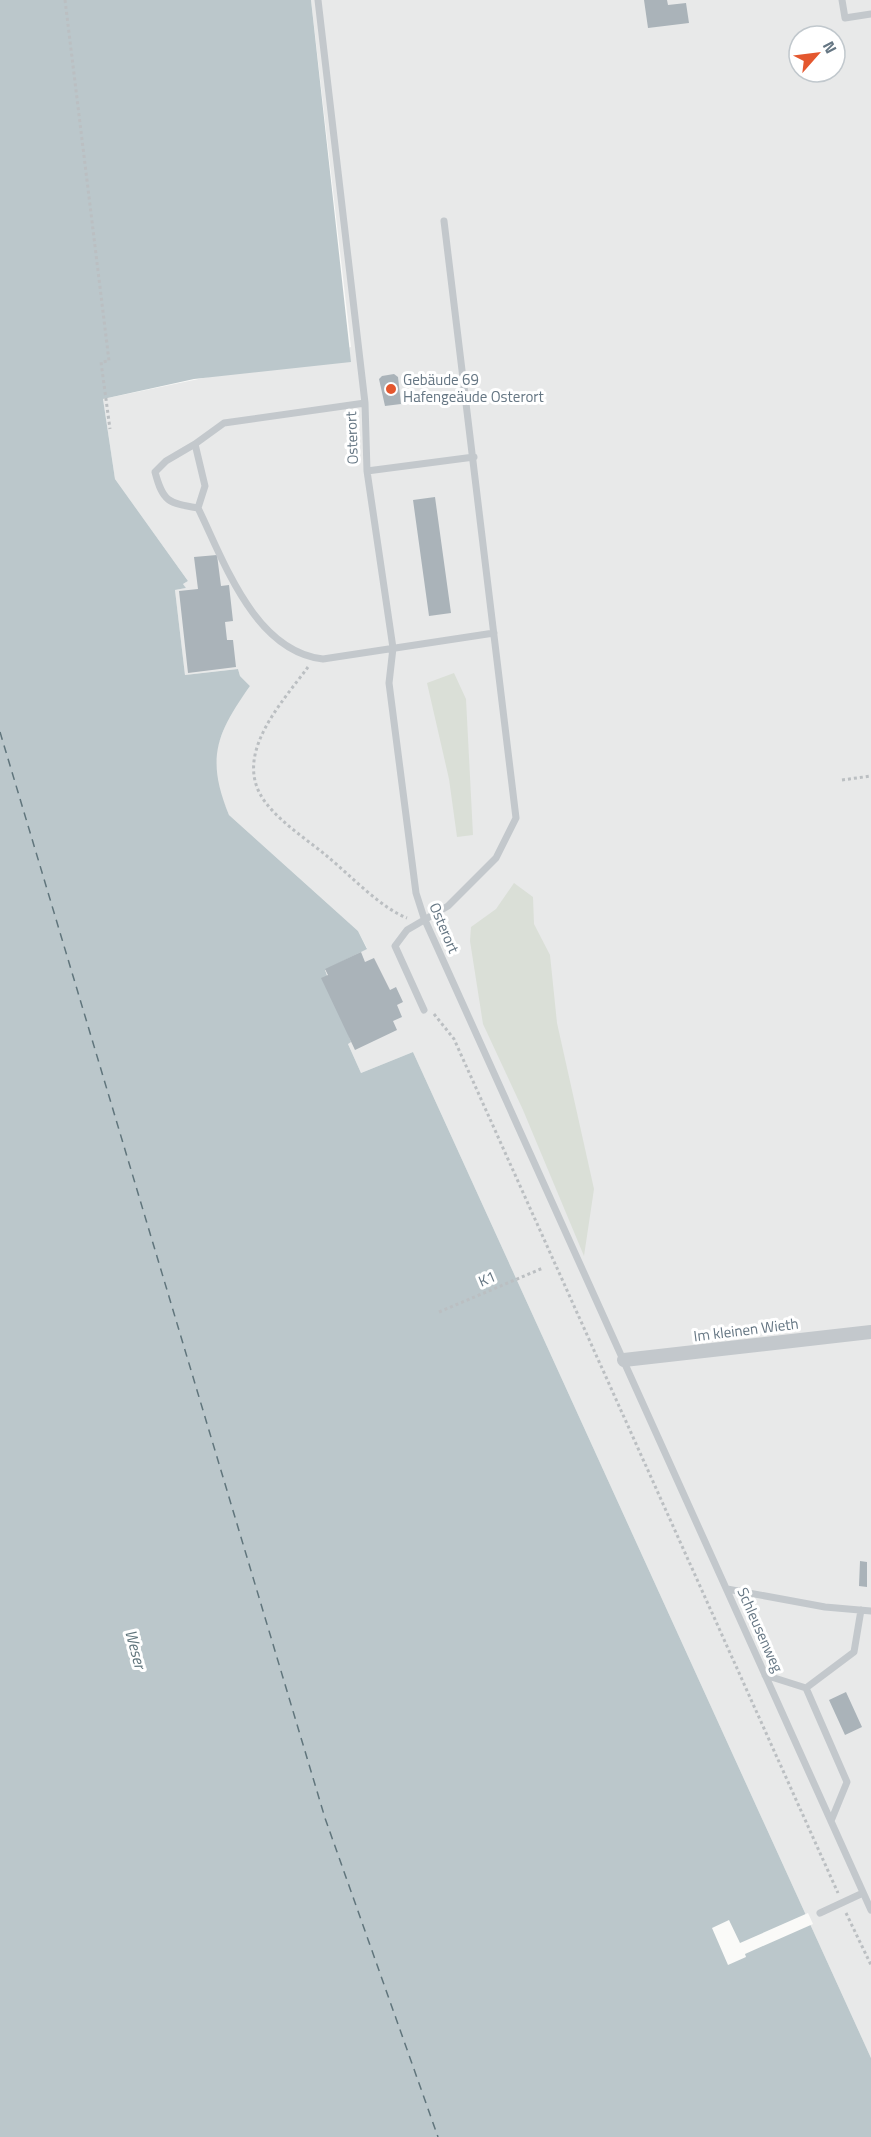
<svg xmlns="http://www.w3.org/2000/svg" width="871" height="2137" font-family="'Titillium Web',sans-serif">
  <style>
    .built { fill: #e8e9e9; fill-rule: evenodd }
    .green { fill: #dadfd7 }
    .water { fill: #bbc7cb }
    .pier { fill: #fafaf8 }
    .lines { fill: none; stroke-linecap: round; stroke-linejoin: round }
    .ferry { stroke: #60757c; stroke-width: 1.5; stroke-dasharray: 8 6; stroke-linecap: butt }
    .building { fill: #aab3b9 }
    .path { stroke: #bbbfc2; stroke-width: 3; stroke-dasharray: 3 3; stroke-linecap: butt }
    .service { stroke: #c3c8cc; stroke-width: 7 }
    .minor { stroke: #c3c8cc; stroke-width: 14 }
    .poi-dot { fill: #e4572e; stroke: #fff; stroke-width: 2 }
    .labels { text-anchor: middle; stroke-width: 6; stroke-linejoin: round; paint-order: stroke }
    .poi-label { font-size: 15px; fill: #657683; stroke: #fff; text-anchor: start }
    .street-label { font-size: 15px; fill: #657683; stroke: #fff }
    .water-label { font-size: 16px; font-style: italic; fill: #60757c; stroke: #fff }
  </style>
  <rect width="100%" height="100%" fill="#fafaf8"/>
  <path class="built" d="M 311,0 L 871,0 L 871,2058 L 413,1052 L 361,1073 L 348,1044 L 325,969 L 367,948 L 358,931 L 229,815 L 218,789 L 214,767 L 217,746 L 231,712 L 250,686 L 240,676 L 238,669 L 185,675 L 175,590 L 186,588 L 183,584 L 188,581 L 115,479 L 103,399 L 351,347 ZM 799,36 L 835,36 L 835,72 L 799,72 Z"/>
  <path class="green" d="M 454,673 L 466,699 L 473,835 L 457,837 L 449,779 L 427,683 Z
    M 514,883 L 533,897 L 534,924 L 550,955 L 557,1023 L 594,1189 L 584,1256 L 523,1110 L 483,1024 L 470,941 L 471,927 L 496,909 Z"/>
  <path class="water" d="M 0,0 L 311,0 L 351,362 L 194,379 L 103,399 L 115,479 L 188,581 L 183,584 L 186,588 L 175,590 L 185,675 L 238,669 L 240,676 L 250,686 C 216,734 206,759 229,815 L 358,931 L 367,949 L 325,970 L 351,1042 L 348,1044 L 361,1073 L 413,1052 L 871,2058 L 871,2137 L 0,2137 Z"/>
  <path class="pier" d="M 808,1913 L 813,1924 L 745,1954 L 746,1957 L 728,1965 L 712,1928 L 729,1920 L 740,1943 Z"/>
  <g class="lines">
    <path class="ferry" d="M 0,732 L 325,1818 L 438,2137"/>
  </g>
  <path class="building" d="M 644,0 L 667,0 L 668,5 L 686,3 L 689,23 L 648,28 Z
    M 394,374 L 398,377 L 401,404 L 385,406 L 379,379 L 382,376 Z
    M 435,497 L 451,613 L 429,616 L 413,500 Z
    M 217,555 L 221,586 L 229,585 L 233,621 L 225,622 L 227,640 L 233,640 L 236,667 L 188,673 L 179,591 L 198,589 L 194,557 Z
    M 361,952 L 365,962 L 374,958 L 390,990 L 396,987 L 403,1002 L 397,1005 L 402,1017 L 393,1021 L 397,1030 L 355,1050 L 321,978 L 328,975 L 325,969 Z
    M 860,1561 L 867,1562 L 867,1587 L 859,1586 Z
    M 846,1692 L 862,1727 L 845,1735 L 829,1700 Z"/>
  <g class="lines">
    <path class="path" d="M 65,0 L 109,361 L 101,362 L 110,429
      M 308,667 C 281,704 230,757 266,803 C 282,824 308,840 328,857 C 351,876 381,908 407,918
      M 842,780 L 871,776
      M 434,1014 L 454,1039 L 838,1893
      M 439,1312 L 543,1268
      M 846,1913 L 871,1965"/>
    <path class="service" d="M 318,0 L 365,403 L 367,471 L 393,648 L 389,683 L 416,893 L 424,918 L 871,1910
      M 842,0 L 845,18 L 871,14
      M 365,403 L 224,423 L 195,444 L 205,486 L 198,508 C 224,561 254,651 323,659 L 494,633
      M 195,444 L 166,461 L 155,472 C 163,502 168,503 198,508
      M 367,471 L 474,457
      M 424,1010 L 395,946 L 407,930 L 448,906 L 496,858 L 516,818 L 444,221
      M 727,1589 L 825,1607 L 871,1611
      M 765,1675 L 806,1688 L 847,1782 L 831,1821
      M 806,1688 L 854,1652 L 861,1610
      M 820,1913 L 863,1893"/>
    <path class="minor" d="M 624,1360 L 871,1332"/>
  </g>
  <circle class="poi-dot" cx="391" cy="389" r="6"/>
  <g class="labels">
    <g class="poi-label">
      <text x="403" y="385">Gebäude 69<tspan x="403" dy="17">Hafengeäude Osterort</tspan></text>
    </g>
    <g class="street-label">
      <text transform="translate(352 438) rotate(-92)" y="5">Osterort</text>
      <text transform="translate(444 928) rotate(67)" y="5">Osterort</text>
      <text transform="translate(487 1279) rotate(-23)" y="5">K1</text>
      <text transform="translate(746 1330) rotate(-7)" y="5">Im kleinen Wieth</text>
      <text transform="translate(760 1630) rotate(66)" y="5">Schleusenweg</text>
    </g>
    <g class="water-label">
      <text transform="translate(136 1649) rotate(75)" y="6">Weser</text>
    </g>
  </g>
  <g transform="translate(817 54) rotate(62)"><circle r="28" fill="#ffffff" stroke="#c1c8cd" stroke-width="1.5"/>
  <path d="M0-4.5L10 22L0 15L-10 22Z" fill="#e4572e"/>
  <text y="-9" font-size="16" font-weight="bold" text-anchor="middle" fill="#657683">N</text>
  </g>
</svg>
